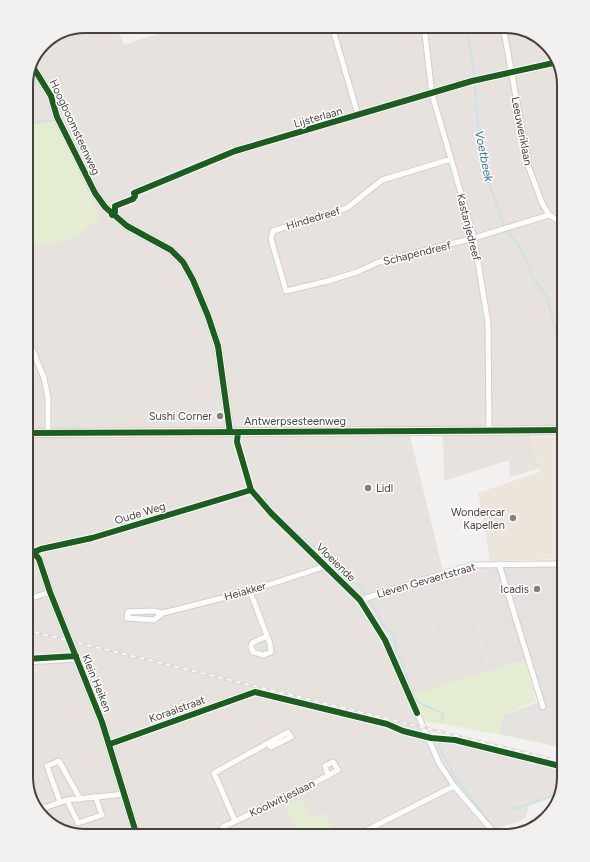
<svg xmlns="http://www.w3.org/2000/svg" width="590" height="862" font-family="Figtree,sans-serif">
  <style>
    .residential { fill: #e7e2dd }
    .commercial { fill: #ede4dc }
    .industrial { fill: #e5e1de }
    .education { fill: #e9e3db }
    .green { fill: #e4ecd1 }
    .parking { fill: #e5e2e0 }
    .lines { fill: none; stroke-linecap: round; stroke-linejoin: round }
    .stream { stroke: #c2e2ee; stroke-width: 1.5 }
    .street-casing { stroke: #d1cfcc; stroke-width: 7 }
    .secondary-casing { stroke: #d2cdc6; stroke-width: 9 }
    .primary-casing { stroke: #d4cabe; stroke-width: 10 }
    .street { stroke: #fdfdfd; stroke-width: 5 }
    .secondary { stroke: #f7f5f2; stroke-width: 7 }
    .primary { stroke: #f2eee6; stroke-width: 8 }
    .rail-casing { stroke: #dbdbdb; stroke-width: 3 }
    .rail { stroke: #fff; stroke-width: 1.5; stroke-dasharray: 4.5; stroke-linecap: butt }
    .cycleway-casing { stroke: #fff; stroke-width: 8 }
    .cycleway { stroke: #1b5e20; stroke-width: 6 }
    .poi-dot { fill: #857f79; stroke: #fff; stroke-width: 1.5 }
    .labels { text-anchor: middle; stroke-width: 3; stroke-linejoin: round; paint-order: stroke }
    .street-label { font-size: 11px; fill: #4a423a; stroke: #fff }
    .poi-label { font-size: 11px; fill: #4a423a; stroke: #fff; text-anchor: end }
    .water-label { font-size: 12px; font-style: italic; fill: #327a99; stroke: #fff }
    .rim { fill: none; stroke: #4a423a; stroke-width: 2 }
  </style>
  <rect width="100%" height="100%" fill="#f3f1ef"/>
  <path class="residential" d="M 85,26 L 116,26 L 124,45 L 181,26 L 508,26 L 534,34 L 556,56 L 564,85 L 564,435 L 530,436 L 540,468 L 510,477 L 509,460 L 444,481 L 443,436 L 410,436 L 443,571 L 428,573 L 478,623 L 490,671 L 412,695 L 428,732 L 488,750 L 564,767 L 564,777 L 559,795 L 529,806 L 525,819 L 499,828 L 505,836 L 82,836 L 56,828 L 34,806 L 26,777 L 26,81 L 46,41 Z"/>
  <path class="commercial" d="M 531,437 L 564,437 L 564,559 L 490,561 L 478,493 L 540,472 Z"/>
  <path class="industrial" d="M 564,560 L 564,748 L 499,734 L 502,716 L 538,702 L 525,660 L 490,671 L 478,623 L 441,633 L 417,584 L 428,573 L 491,562 Z"/>
  <path class="education" d="M 26,347 L 36,372 L 26,375 Z"/>
  <path class="green" d="M 55,120 L 100,218 L 70,240 L 26,247 L 26,124 Z
    M 525,660 L 536,701 L 502,716 L 499,734 L 423,721 L 411,695 Z
    M 300,798 L 312,819 L 324,812 L 336,836 L 301,836 L 285,805 Z"/>
  <path class="parking" d="M 36,372 L 42,425 L 26,425 L 26,376 Z
    M 367,440 L 387,441 L 386,469 L 355,469 L 355,507 L 358,507 L 363,519 L 343,527 L 340,516 L 331,516 L 332,485 L 345,486 L 345,454 L 366,454 Z
    M 298,794 L 301,798 L 285,805 L 283,801 Z"/>
  <g class="lines">
    <path class="stream" d="M 467,26 L 474,76
      M 475,85 L 477,120 L 487,178 L 504,225
      M 26,124 L 55,120
      M 508,232 L 520,248 L 535,281 L 546,295 L 561,350 L 564,349
      M 265,498 L 277,515 L 289,525
      M 293,529 L 325,555 L 345,580 L 350,583 L 358,584 L 365,594
      M 370,601 L 384,626 L 394,636 L 397,653 L 402,662 L 409,684 L 418,702 L 443,714 L 442,723
      M 438,740 L 439,747 L 455,777 L 500,836
      M 513,809 L 559,794"/>
    <defs>
      <path id="street" d="M 332,26 L 358,115
        M 424,26 L 432,94 L 474,238 L 488,323 L 489,431
        M 503,26 L 529,168 L 542,203 L 549,215 L 564,224
        M 451,159 L 382,180 L 347,208 L 273,231 L 271,239 L 286,291 L 328,281 L 357,272 L 379,262 L 474,238 L 549,215
        M 134,193 L 235,151 L 472,81 L 511,72
        M 26,334 L 44,378 L 48,398 L 48,433
        M 238,432 L 237,442 L 251,490 L 271,513 L 360,600 L 385,640 L 439,763 L 454,786 L 497,836
        M 34,552 L 41,549 L 92,538 L 251,490
        M 499,564 L 543,707
        M 250,591 L 270,644 L 271,652 L 264,655 L 253,652 L 251,647 L 252,643 L 267,636
        M 26,597 L 35,597 L 50,592
        M 360,600 L 471,565 L 564,564
        M 163,613 L 154,620 L 127,618 L 128,612 L 153,611 L 163,613 L 250,591 L 326,566
        M 26,662 L 77,659
        M 110,744 L 250,693
        M 67,800 L 78,823 L 102,815 L 95,796
        M 60,802 L 47,766 L 59,761 L 79,797
        M 38,810 L 67,800 L 125,794
        M 235,821 L 214,773 L 288,732 L 291,737 L 271,747 L 268,743
        M 226,836 L 223,827 L 299,791 L 338,770 L 333,762 L 325,766 L 328,776
        M 355,836 L 454,786"/>
      <path id="secondary" d="M 33,67 L 51,96 L 57,117 L 95,193 L 105,207 L 127,226 L 171,250 L 183,262 L 193,280 L 208,316 L 218,346 L 230,432
        M 26,543 L 39,559 L 50,592 L 102,722 L 137,836"/>
      <path id="primary" d="M 26,433 C 205,432 385,432 564,430"/>
    </defs>
    <use href="#street" class="street-casing"/>
    <use href="#secondary" class="secondary-casing"/>
    <use href="#primary" class="primary-casing"/>
    <use href="#street" class="street"/>
    <use href="#secondary" class="secondary"/>
    <use href="#primary" class="primary"/>
    <defs>
      <path id="rail" d="M 26,630 L 564,762"/>
    </defs>
    <use href="#rail" class="rail-casing"/>
    <use href="#rail" class="rail"/>
    <defs>
      <path id="cycleway" d="M 33,67 L 51,96 L 57,117 L 95,193 L 105,207 L 127,226 L 171,250 L 183,262 L 193,280 L 208,316 L 218,346 L 230,432
        M 112,215 L 115,212 L 115,206 L 133,199 L 135,196 L 134,193 L 235,151 L 472,81 L 558,62
        M 238,432 L 237,442 L 251,490 L 271,513 L 360,600 L 385,640 L 417,713
        M 26,433 C 205,432 385,432 564,430
        M 26,543 L 39,559 L 50,592 L 102,722 L 137,836
        M 34,552 L 41,549 L 92,538 L 251,490
        M 26,659 L 76,656
        M 110,744 L 255,692 L 387,724 L 403,731 L 431,738 L 455,740 L 564,767"/>
    </defs>
    <use href="#cycleway" class="cycleway-casing"/>
    <use href="#cycleway" class="cycleway"/>
  </g>
  <g class="poi-dot">
    <circle cx="220" cy="416" r="4"/>
    <circle cx="368" cy="488" r="4"/>
    <circle cx="513" cy="518" r="4"/>
    <circle cx="537" cy="589" r="4"/>
  </g>
  <g class="labels">
    <g class="street-label">
      <text transform="translate(318 117) rotate(-16)" y="4">Lijsterlaan</text>
      <text transform="translate(75 127) rotate(65)" y="4">Hoogboomsteenweg</text>
      <text transform="translate(522 131) rotate(79)" y="4">Leeuweriklaan</text>
      <text transform="translate(313 218) rotate(-17)" y="4">Hindedreef</text>
      <text transform="translate(469 227) rotate(76)" y="4">Kastanjedreef</text>
      <text transform="translate(417 253) rotate(-14)" y="4">Schapendreef</text>
      <text x="295" y="425">Antwerpsesteenweg</text>
      <text transform="translate(140 513) rotate(-17)" y="4">Oude Weg</text>
      <text transform="translate(336 562) rotate(44)" y="4">Vloeiende</text>
      <text transform="translate(426 580) rotate(-16)" y="4">Lieven Gevaertstraat</text>
      <text transform="translate(245 591) rotate(-16)" y="4">Heiakker</text>
      <text transform="translate(97 683) rotate(68)" y="4">Klein Heiken</text>
      <text transform="translate(177 709) rotate(-20)" y="4">Koraalstraat</text>
      <text transform="translate(282 798) rotate(-26)" y="4">Koolwitjeslaan</text>
    </g>
    <g class="poi-label">
      <text x="212" y="420">Sushi Corner</text>
      <text x="376" y="492" text-anchor="start">Lidl</text>
      <text x="505" y="516">Wondercar<tspan x="505" dy="13">Kapellen</tspan></text>
      <text x="529" y="593">Icadis</text>
    </g>
    <g class="water-label">
      <text transform="translate(484 156) rotate(79)" y="4">Voetbeek</text>
    </g>
  </g>
  <path d="M0 0H590V862H0ZM85 33H505A52 52 0 0 1 557 85V777A52 52 0 0 1 505 829H85A52 52 0 0 1 33 777V85A52 52 0 0 1 85 33Z" fill="#f1f0ef" fill-rule="evenodd"/>
  <path class="rim" d="M85 33H505A52 52 0 0 1 557 85V777A52 52 0 0 1 505 829H85A52 52 0 0 1 33 777V85A52 52 0 0 1 85 33Z"/>
</svg>
